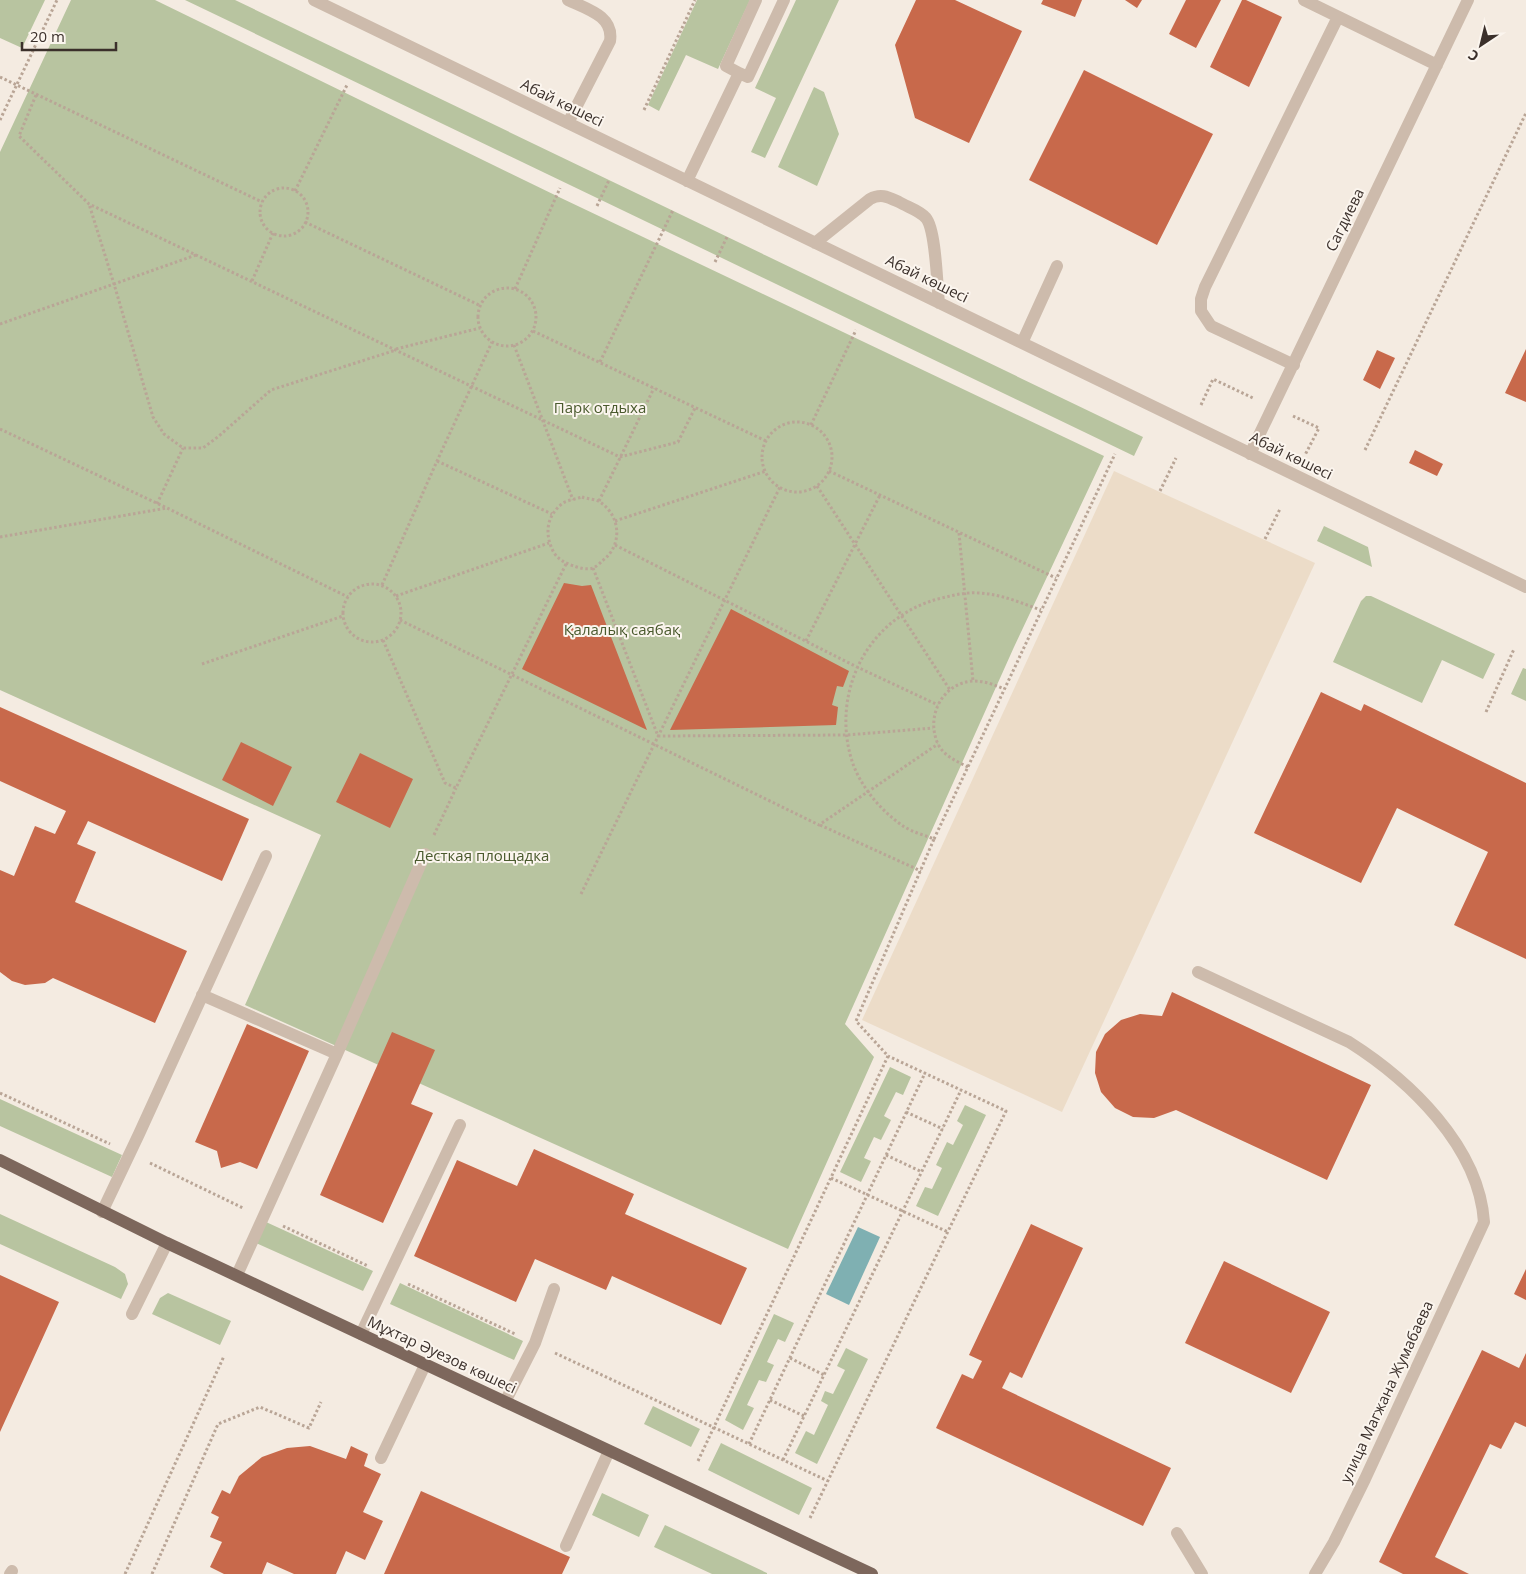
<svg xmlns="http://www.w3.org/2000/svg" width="1526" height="1574" font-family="'Open Sans',sans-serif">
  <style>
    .green { fill: #b8c4a0 }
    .plaza { fill: #ecdcc8 }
    .water { fill: #7fb0b2 }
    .building { fill: #c8694b }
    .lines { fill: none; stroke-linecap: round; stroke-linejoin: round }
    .path { stroke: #b9a596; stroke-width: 3; stroke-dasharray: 2.5 2.5; stroke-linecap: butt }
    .minor { stroke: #cdbbac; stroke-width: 12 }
    .major { stroke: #7d675c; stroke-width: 12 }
    .labels { text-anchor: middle; stroke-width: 4; stroke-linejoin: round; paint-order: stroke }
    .street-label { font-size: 15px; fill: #3b302b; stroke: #fbf5ee }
    .park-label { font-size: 15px; fill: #4a5a2e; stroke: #fbf5ee }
  </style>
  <rect width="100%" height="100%" fill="#f4ebe1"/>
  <path class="green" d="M 0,0 L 45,0 L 22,48 L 0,38 Z
    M 71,0 L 155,0 L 561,198 L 1104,456 L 1014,647 L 845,1024 L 874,1057 L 788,1249 L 245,1005 L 321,835 L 0,690 L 0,152 Z
    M 185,0 L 235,0 L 1143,437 L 1134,456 Z
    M 697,0 L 750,0 L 718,69 L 686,55 L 659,111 L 648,105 Z
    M 796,0 L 839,0 L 765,158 L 751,152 L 776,98 L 755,88 Z
    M 814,87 L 824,92 L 839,134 L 817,186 L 778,167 Z
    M 1324,526 L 1368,547 L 1372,567 L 1317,541 Z
    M 1366,596 L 1371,596 L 1495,654 L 1483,679 L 1442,660 L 1422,703 L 1333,662 L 1361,601 Z
    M 1523,668 L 1526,669 L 1526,701 L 1511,694 Z
    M 890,1067 L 911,1077 L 903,1095 L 896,1092 L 884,1116 L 891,1120 L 881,1140 L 874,1137 L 864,1158 L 871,1161 L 861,1182 L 840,1172 Z
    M 0,1099 L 122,1155 L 112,1177 L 0,1126 Z
    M 965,1105 L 986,1115 L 938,1216 L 916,1206 L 925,1187 L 932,1189 L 942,1168 L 936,1165 L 947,1142 L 953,1145 L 963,1125 L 957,1121 Z
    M 0,1214 L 115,1267 L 125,1274 L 128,1284 L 121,1299 L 0,1244 Z
    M 266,1222 L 373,1271 L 363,1291 L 256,1243 Z
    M 400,1283 L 523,1341 L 514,1360 L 390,1304 Z
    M 168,1293 L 231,1321 L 220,1345 L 152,1314 L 160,1298 Z
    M 774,1314 L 794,1323 L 785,1342 L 778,1339 L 767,1362 L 774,1365 L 766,1382 L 759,1380 L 747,1405 L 754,1408 L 743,1430 L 725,1420 Z
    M 846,1348 L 868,1359 L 817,1464 L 795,1453 L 806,1431 L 814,1435 L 828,1405 L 821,1401 L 825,1391 L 833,1394 L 845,1370 L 837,1366 Z
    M 653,1406 L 700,1429 L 691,1447 L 644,1424 Z
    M 721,1443 L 812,1488 L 799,1515 L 708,1470 Z
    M 602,1493 L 649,1515 L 639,1537 L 592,1515 Z
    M 665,1525 L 767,1573 L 767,1574 L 712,1574 L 654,1547 Z"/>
  <path class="plaza" d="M 1114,471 L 1315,563 L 1062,1112 L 862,1020 Z"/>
  <path class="water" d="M 858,1227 L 880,1237 L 849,1305 L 826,1294 Z"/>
  <path class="building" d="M 916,0 L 955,0 L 1022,31 L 969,143 L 915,118 L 895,45 Z
    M 1043,0 L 1082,0 L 1075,17 L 1041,4 Z
    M 1125,0 L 1142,0 L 1137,8 Z
    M 1186,0 L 1221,0 L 1196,48 L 1169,34 Z
    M 1242,0 L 1246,0 L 1282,17 L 1249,87 L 1210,67 Z
    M 1084,70 L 1213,134 L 1157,245 L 1029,180 Z
    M 1526,349 L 1526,402 L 1505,393 Z
    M 1377,350 L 1395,358 L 1380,389 L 1363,380 Z
    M 1415,450 L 1443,464 L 1437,476 L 1409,463 Z
    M 564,583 L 582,586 L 591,585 L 647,730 L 522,669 Z
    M 731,609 L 849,671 L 843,687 L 837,686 L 832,705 L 838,707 L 836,725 L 670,730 Z
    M 1321,692 L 1361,711 L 1364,704 L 1526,783 L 1526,959 L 1454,925 L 1488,852 L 1397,808 L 1361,883 L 1254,833 Z
    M 0,707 L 249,819 L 222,881 L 88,821 L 77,844 L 96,852 L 75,902 L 187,951 L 155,1023 L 53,978 L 45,983 L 25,985 L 12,981 L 0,972 L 0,870 L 14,876 L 35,826 L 55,834 L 66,811 L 0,781 Z
    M 241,742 L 292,767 L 273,806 L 222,780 Z
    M 360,753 L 413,779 L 390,828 L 336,802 Z
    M 1172,992 L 1371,1085 L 1327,1180 L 1176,1110 L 1154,1118 L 1133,1117 L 1115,1108 L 1101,1092 L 1095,1073 L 1096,1052 L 1105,1034 L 1121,1020 L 1140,1014 L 1162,1016 Z
    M 247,1024 L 309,1051 L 257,1169 L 240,1162 L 221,1168 L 217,1151 L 195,1142 Z
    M 392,1032 L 435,1050 L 411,1104 L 433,1113 L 383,1223 L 320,1195 Z
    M 534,1149 L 634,1194 L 625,1214 L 747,1268 L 721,1325 L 612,1276 L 606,1290 L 535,1259 L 516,1302 L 414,1256 L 457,1160 L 517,1186 Z
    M 1031,1224 L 1083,1248 L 1022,1378 L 1010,1372 L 1002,1388 L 1171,1468 L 1143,1526 L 936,1428 L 962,1374 L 973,1379 L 982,1361 L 969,1355 Z
    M 1224,1261 L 1330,1312 L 1291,1393 L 1185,1343 Z
    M 1526,1269 L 1526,1300 L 1514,1294 Z
    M 0,1275 L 59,1302 L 0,1432 Z
    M 1482,1350 L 1519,1368 L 1526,1353 L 1526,1427 L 1515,1422 L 1501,1449 L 1490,1444 L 1435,1557 L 1469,1574 L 1403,1574 L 1379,1562 Z
    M 310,1446 L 346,1459 L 351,1446 L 368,1454 L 364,1466 L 381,1474 L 363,1512 L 383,1521 L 365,1560 L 346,1551 L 336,1574 L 294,1574 L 267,1562 L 262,1574 L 224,1574 L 210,1567 L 222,1542 L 210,1537 L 219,1517 L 211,1513 L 222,1490 L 230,1494 L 239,1476 L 262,1457 L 287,1448 Z
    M 421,1491 L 570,1557 L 562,1574 L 384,1574 Z"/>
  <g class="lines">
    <path class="path" d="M 0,77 L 262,202
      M 36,95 L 19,136 L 89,204 L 620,457 L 678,442 L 695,408
      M 644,110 L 695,0
      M 0,120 L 57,0
      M260 212a24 24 0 1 1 48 0a24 24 0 1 1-48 0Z
      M 295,191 L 347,85
      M 597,206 L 609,180
      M 305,222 L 481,306
      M 196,255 L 114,284 L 153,417 L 164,434 L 183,448 L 203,448 L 219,436 L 271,390 L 396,350
      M 715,262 L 727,237
      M 252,281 L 273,233
      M478 317a29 29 0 1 1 58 0a29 29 0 1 1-58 0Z
      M 515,289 L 560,188
      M 0,324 L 114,284 L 89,204
      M 533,331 L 766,441
      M 514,345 L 573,500
      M 396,349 L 480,328
      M 600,362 L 673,210
      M 1201,405 L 1213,379 L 1253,398
      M 1293,416 L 1319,428 L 1305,455
      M762 457a35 35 0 1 1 70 0a35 35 0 1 1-70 0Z
      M 811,425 L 856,330
      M 0,429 L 167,508 L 348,597
      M 1365,450 L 1526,113
      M 437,461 L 552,514
      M 829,471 L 1056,578
      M 817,486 L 950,690
      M 1160,491 L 1176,458
      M 582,497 C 587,499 596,499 600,502 C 621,516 623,546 602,561 C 600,563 596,567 593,568 C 588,570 579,568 574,566 C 565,563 557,559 553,551 C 544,533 547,515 563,503 C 568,500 576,499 582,497 Z
      M 599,501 L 654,388
      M 157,504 L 183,448
      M 615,521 L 766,471
      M 959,533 L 973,681
      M 0,537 L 167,508
      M 1265,539 L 1280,509
      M 615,545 L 857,667 L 938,705
      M 593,568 L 658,736 L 847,735 L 933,728
      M343 613a29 29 0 1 1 58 0a29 29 0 1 1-58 0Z
      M 382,585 L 437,461 L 492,342
      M 396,596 L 549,543
      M 400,620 L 819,825 L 938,744
      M 383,640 L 445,783 L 456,788 L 566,564
      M 806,641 L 880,495
      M 202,664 L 343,616
      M 1486,712 L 1514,649
      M 968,767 C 956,761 944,756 938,744 C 925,716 943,682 974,681 C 985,681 995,685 1004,689
      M 820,825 L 921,871
      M 434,835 L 456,788
      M 934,839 L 1115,454
      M 581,894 L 780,487
      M 0,1093 L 110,1144
      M 906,1112 L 943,1129
      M 886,1155 L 922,1172
      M 150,1163 L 243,1208
      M 831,1178 L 948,1232
      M 283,1226 L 368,1266
      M 408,1284 L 515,1334
      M 555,1353 L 828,1481
      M 790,1358 L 824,1375
      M 770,1400 L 804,1416
      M 749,1444 L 925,1073
      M 783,1460 L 961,1090
      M 698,1461 L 888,1056 L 856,1021 L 934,839 C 924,835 912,832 903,826 C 881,811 860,786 852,761 C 830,691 869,615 942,598 C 954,595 966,592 979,593 C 1001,594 1021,603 1041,610
      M 810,1518 L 1006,1111 L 888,1056
      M 125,1574 L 224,1356
      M 152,1574 L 218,1424 L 260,1407 L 309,1428 L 321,1402"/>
    <path class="minor" d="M 314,0 L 1526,587
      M 568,0 C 587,9 614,16 610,41 L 568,123
      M 1304,0 L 1437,65
      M 739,73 L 726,66 L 756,0
      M 687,181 L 739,73 L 748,77 L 784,0
      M 815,243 L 870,199 C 881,193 888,197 899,202 C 907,207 919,210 926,218 C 936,230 937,285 939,303
      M 1022,343 L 1057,266
      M 1294,365 L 1211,326 L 1201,311 L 1201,299 L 1205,287 L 1338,17
      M 1250,454 L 1468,0
      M 1198,972 L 1349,1042 C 1409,1080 1479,1146 1484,1222 L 1365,1479 L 1334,1542 L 1315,1574
      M 202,995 L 337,1054
      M 102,1212 L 139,1134 L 266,856
      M 237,1275 L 337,1054 L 425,854
      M 132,1314 L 167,1243
      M 361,1334 L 460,1125
      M 505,1402 L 535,1343 L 554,1289
      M 381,1458 L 425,1365
      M 1177,1533 L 1202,1574
      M 566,1546 L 609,1451
      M 10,1574 L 12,1571"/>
    <path class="major" d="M 0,1160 L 167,1243 L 872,1574"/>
  </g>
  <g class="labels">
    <g class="street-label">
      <text transform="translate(562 103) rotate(26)" y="5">Абай көшесі</text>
      <text transform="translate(1345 220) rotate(-64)" y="5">Сагдиева</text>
      <text transform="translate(927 279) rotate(26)" y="5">Абай көшесі</text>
      <text transform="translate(1291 456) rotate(26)" y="5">Абай көшесі</text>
      <text transform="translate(442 1355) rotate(25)" y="5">Мұхтар Әуезов көшесі</text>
      <text transform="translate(1387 1392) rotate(-65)" y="5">улица Магжана Жумабаева</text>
    </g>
    <g class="park-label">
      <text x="600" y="413">Парк отдыха</text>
      <text x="622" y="635">Қалалық саябақ</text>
      <text x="482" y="861">Десткая площадка</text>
    </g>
  </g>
  <g transform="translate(1481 45) rotate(215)" stroke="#fbf5ee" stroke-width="4" paint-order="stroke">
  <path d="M0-4L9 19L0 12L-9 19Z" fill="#3b302b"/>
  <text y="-8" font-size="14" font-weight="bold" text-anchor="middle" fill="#3b302b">С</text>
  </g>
  <path d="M22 42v8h94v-8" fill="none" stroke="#3b302b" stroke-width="2.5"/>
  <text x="30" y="42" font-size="15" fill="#3b302b" stroke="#fbf5ee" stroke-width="4" paint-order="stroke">20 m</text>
</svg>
